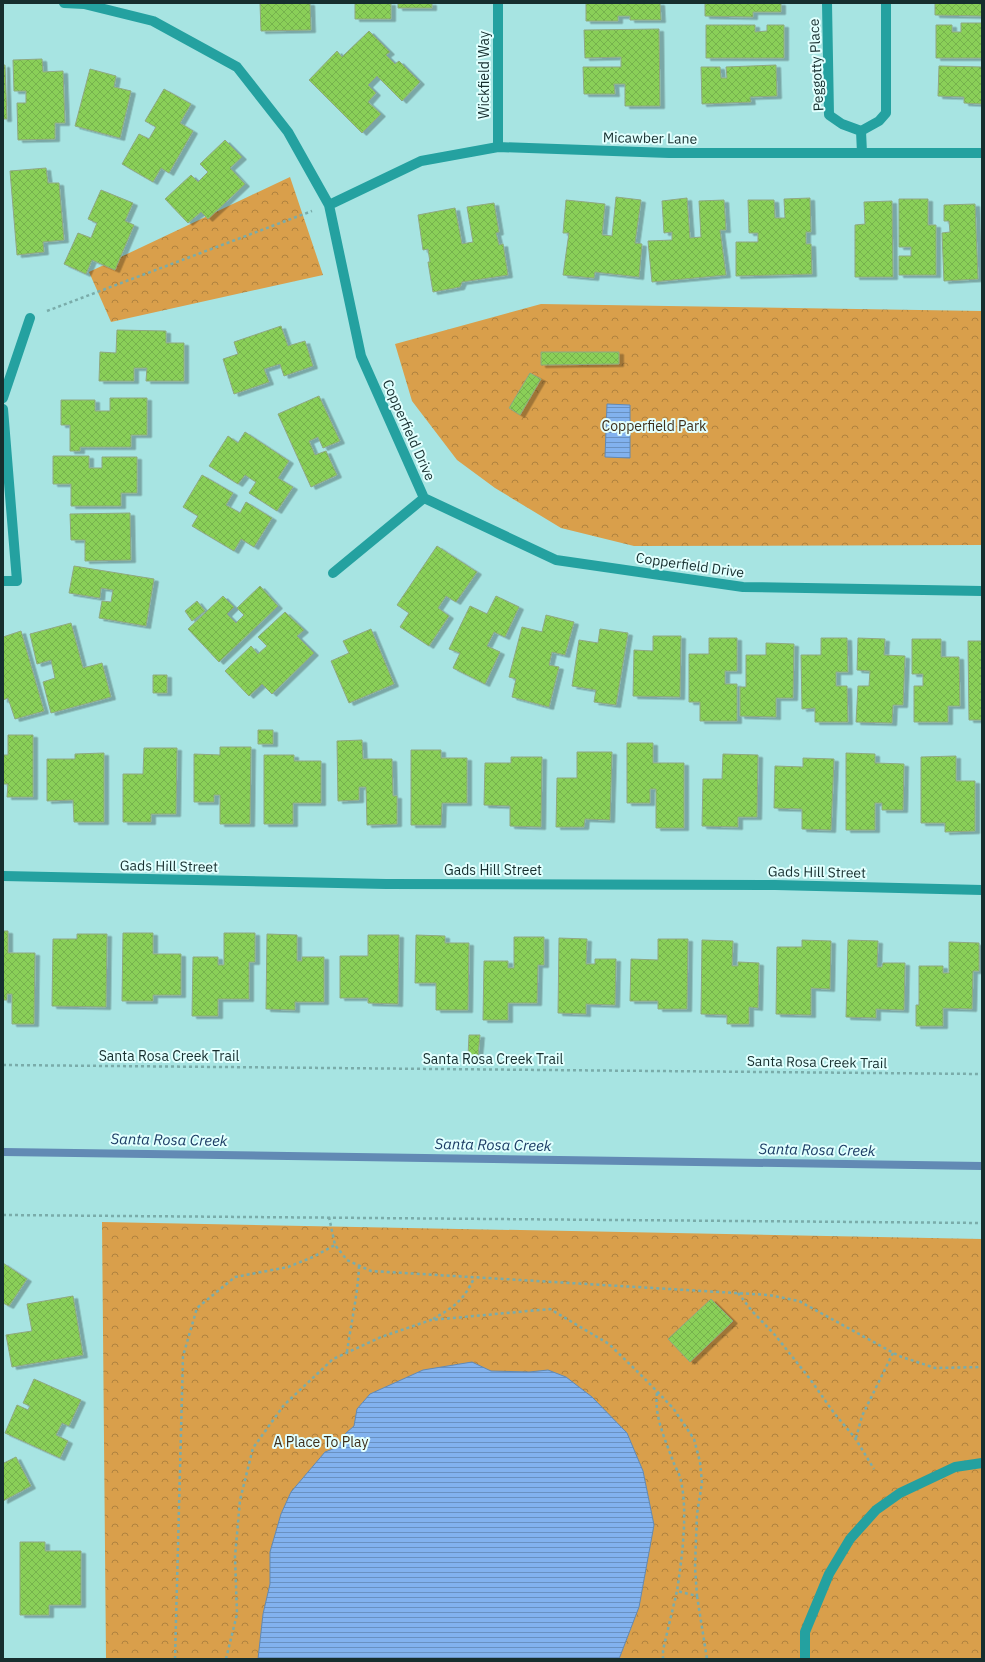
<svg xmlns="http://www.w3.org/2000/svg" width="985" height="1662" font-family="'IBM Plex Sans',sans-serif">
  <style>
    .forest { fill: url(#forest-crowns) }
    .water { fill: url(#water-rules); stroke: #628ab4 }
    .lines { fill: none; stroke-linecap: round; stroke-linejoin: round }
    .stream { stroke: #628ab4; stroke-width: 8 }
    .building { fill: url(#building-cross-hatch); stroke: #8fa881; filter: url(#shadow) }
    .path { stroke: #7aacaa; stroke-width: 2.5; stroke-dasharray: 3 3; stroke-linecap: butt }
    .lane { stroke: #24a1a0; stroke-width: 10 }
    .street { stroke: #24a1a0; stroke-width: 10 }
    .labels { text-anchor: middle; stroke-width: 4; stroke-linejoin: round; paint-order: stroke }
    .street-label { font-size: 14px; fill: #162e2e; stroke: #e1fffe }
    .park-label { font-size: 14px; fill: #3f301c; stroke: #e1fffe }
    .water-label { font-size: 15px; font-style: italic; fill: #1b3c64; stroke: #e1fffe }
  </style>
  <defs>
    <pattern id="forest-crowns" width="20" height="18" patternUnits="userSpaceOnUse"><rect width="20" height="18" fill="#d99f4b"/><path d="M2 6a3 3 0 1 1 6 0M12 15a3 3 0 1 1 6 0" fill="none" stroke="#af823f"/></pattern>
    <pattern id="water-rules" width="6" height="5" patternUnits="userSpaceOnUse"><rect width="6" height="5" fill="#82b2ee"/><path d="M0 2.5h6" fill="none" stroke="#6991c1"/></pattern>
    <pattern id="building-cross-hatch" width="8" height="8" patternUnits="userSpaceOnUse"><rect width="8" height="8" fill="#8acf58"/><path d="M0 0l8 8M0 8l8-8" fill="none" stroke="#76b24d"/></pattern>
    <filter id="shadow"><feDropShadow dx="4.5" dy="2.5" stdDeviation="0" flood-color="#0004"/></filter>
  </defs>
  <rect width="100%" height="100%" fill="#a7e4e2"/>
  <path class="forest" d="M 290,177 L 323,275 L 111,322 L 89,272 Z
    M 541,304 L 982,311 L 982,545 L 634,546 L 561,528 L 495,488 L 457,460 L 412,401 L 395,344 Z
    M 102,1222 L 982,1239 L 982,1659 L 106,1659 Z"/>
  <path class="water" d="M 607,404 L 630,405 L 630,458 L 605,457 Z
    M 472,1362 L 491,1371 L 529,1372 L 548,1370 L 566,1377 L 592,1397 L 627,1433 L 643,1471 L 654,1525 L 639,1607 L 619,1659 L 258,1659 L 263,1614 L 270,1584 L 270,1552 L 281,1514 L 291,1492 L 325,1452 L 338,1447 L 346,1433 L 354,1426 L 357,1409 L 370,1394 L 423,1370 Z"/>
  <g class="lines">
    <path class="stream" d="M 3,1152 L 982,1166"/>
  </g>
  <path class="building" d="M 260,3 L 310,3 L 311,30 L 261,31 Z
    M 355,3 L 391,3 L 391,19 L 355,19 Z
    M 398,3 L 432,3 L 432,8 L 398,8 Z
    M 586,3 L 660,3 L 661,20 L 630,20 L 630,16 L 618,16 L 618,21 L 586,21 Z
    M 705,3 L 781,3 L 781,12 L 753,12 L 753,17 L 705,16 Z
    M 935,3 L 982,3 L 982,16 L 935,15 Z
    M 961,23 L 982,23 L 982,58 L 936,58 L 936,25 L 952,25 L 952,32 L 961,32 Z
    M 706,25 L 755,25 L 755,32 L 767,31 L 767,25 L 784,25 L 784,58 L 706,58 Z
    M 659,29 L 660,106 L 625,106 L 625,84 L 614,84 L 615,94 L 584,94 L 583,67 L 621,67 L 621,57 L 585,58 L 584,30 Z
    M 369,31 L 390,52 L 386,55 L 395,64 L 399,61 L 420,82 L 402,101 L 377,76 L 368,85 L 376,93 L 368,102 L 381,114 L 362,133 L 309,80 L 337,51 L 342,57 Z
    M 42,59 L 43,72 L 63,71 L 65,123 L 55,123 L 55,139 L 18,140 L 17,103 L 26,103 L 26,91 L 14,91 L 13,60 Z
    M 3,65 L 5,65 L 7,119 L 3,119 Z
    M 776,65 L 777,96 L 750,97 L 751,102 L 702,104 L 701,67 L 720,67 L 721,78 L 727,78 L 726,67 Z
    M 939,66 L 982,67 L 982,104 L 964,103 L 964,97 L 938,96 Z
    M 90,69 L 116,76 L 114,87 L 131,91 L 120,138 L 75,126 Z
    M 164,89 L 191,104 L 180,123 L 193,131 L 169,173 L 161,168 L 153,182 L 122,164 L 139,134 L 149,139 L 156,127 L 145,121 Z
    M 225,140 L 242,157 L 230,168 L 245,184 L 208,219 L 201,212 L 188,223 L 165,199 L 191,175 L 198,182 L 208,172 L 200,164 Z
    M 46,168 L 48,183 L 59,183 L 64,240 L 43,242 L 44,252 L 17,255 L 10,171 Z
    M 101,190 L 133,203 L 125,221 L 134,225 L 115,270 L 92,260 L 86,274 L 64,264 L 78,233 L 91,238 L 97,223 L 88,219 Z
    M 616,197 L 641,200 L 635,243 L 642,244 L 639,277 L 595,272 L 594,278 L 563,275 L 569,233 L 563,233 L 566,200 L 605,204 L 602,235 L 612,236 Z
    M 687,198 L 690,238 L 701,237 L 699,201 L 724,200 L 726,230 L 720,230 L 726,275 L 652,282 L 648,241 L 672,240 L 672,232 L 664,233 L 662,201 Z
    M 810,198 L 811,232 L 806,232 L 806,244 L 811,244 L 812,274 L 736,276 L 736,242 L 758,242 L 758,233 L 749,233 L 748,200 L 774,200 L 775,218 L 785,218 L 784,199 Z
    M 899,199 L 928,199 L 928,225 L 936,225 L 936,275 L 899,275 L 899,256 L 911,256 L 911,247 L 899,247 Z
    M 892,201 L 893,277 L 855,277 L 855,225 L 865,224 L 864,202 Z
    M 494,203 L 499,232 L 496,233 L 499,245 L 503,244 L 508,275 L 462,282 L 460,287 L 433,292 L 428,262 L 430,262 L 428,249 L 423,250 L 418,215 L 455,208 L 462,244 L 473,242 L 467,207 Z
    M 975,204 L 978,279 L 944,281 L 942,233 L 950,232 L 949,221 L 944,221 L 944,205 Z
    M 281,326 L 288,346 L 305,341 L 313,366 L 284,376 L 280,364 L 264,369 L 269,382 L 234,394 L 223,359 L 238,354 L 234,342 Z
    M 117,330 L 166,331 L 166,343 L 184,343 L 184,381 L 146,381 L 147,368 L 134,368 L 134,381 L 99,381 L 100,352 L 116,353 Z
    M 541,352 L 619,352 L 619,364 L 541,365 Z
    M 530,373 L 541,379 L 520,415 L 509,408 Z
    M 319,396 L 340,441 L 323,448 L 318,437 L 309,441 L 315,455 L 326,451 L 337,475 L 311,487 L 278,414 Z
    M 110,398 L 147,398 L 147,435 L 131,435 L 131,447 L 80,447 L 80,451 L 70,451 L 70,425 L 61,425 L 61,400 L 95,400 L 95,411 L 110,411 Z
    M 245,432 L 289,461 L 278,478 L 293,487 L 277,511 L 249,493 L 256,482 L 245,475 L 238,484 L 209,466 L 228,436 L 238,443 Z
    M 53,456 L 89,456 L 89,468 L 102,468 L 102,457 L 137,457 L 137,493 L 121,493 L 121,506 L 71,506 L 71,484 L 53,484 Z
    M 202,475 L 233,493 L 226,505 L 240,513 L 246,502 L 272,518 L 254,547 L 241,539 L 234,551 L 192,526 L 198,516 L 183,507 Z
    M 130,513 L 131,560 L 85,561 L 85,540 L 71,540 L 70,514 Z
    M 437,546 L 477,572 L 456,602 L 446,596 L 438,608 L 449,616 L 429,646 L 400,627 L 409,613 L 397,605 Z
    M 74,566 L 154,579 L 146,626 L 99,618 L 102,601 L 111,602 L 113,590 L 101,588 L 100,598 L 69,593 Z
    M 260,586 L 278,606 L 219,662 L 188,629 L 223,596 L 234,607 L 227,614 L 236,623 L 244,615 L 237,608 Z
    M 496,596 L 519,607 L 505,637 L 494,632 L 487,646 L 500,652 L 485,684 L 453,668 L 460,653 L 449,649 L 470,606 L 487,614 Z
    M 197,601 L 205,611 L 192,621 L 185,611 Z
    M 285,612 L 304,630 L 297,636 L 314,653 L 273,693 L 272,694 L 262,684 L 249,696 L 225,671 L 251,646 L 258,654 L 267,646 L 258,637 Z
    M 546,615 L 574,622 L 565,655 L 552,652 L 549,665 L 559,667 L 549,707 L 512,697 L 516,679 L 509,677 L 522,627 L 542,632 Z
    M 71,623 L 83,668 L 102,663 L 111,697 L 51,713 L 43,682 L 55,678 L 51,660 L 37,664 L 30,634 Z
    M 371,629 L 394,684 L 349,703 L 331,661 L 349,653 L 343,641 Z
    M 600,629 L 628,633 L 616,705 L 594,702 L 596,690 L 572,686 L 579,640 L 598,643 Z
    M 21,631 L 44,711 L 15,719 L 8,698 L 3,700 L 3,637 Z
    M 653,636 L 681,636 L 680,697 L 633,696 L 634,650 L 653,651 Z
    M 709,638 L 737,638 L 737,671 L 725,671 L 725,684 L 737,684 L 737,721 L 700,721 L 700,702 L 689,702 L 689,654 L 709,654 Z
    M 821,638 L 847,638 L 848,672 L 836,672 L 836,686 L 847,686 L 848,722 L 815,722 L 815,708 L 802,709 L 801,655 L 821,655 Z
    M 858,638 L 885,639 L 884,655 L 905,656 L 903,705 L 893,705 L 892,723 L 856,722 L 858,686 L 869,686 L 870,671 L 857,670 Z
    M 912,639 L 941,639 L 941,657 L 959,657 L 960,706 L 948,706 L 948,722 L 914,722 L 914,686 L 923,686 L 923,674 L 912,674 Z
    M 968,641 L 982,641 L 982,720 L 969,720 Z
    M 766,643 L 794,644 L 793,698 L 776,698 L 776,717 L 740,716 L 740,687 L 746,687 L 746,655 L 766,655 Z
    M 153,675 L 167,675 L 167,693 L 153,693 Z
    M 258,730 L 273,730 L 273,744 L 258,744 Z
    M 8,735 L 33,735 L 33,797 L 7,797 L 8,784 L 3,784 L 3,755 L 8,755 Z
    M 362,740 L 363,759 L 392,759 L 393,796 L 397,796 L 397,824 L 367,825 L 366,787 L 359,787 L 359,800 L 338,801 L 337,741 Z
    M 627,743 L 653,743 L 653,763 L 684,763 L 684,828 L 656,828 L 656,789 L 650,789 L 650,803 L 627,803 Z
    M 220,747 L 251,747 L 250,824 L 220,824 L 220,795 L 214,795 L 214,802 L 194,802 L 194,754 L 220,755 Z
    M 144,748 L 177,748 L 176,814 L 151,814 L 151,822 L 123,822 L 123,774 L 143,774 Z
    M 411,750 L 441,750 L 441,758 L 467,758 L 467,803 L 442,803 L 441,825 L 411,825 Z
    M 577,752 L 612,752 L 610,820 L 585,819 L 584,827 L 556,827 L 557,778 L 577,778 Z
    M 104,753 L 104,822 L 74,822 L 73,800 L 47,801 L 47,759 L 75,759 L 75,754 Z
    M 846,753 L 875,754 L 875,763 L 904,764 L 903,810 L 882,810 L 882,803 L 875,803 L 875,830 L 846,830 Z
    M 723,754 L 758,755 L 757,817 L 738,817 L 738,827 L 702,826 L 703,779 L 722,779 Z
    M 264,755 L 294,755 L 294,761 L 321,761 L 321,803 L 293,803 L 293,824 L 264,824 Z
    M 956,756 L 956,781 L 975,781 L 975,831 L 945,832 L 945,823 L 921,823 L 921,757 Z
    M 511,757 L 542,757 L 541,827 L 510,826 L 510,806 L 484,805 L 485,763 L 511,763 Z
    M 803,758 L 834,759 L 831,830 L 802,829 L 802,809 L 774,808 L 775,766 L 803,767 Z
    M 3,931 L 8,931 L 8,953 L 35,953 L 34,1024 L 12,1024 L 12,994 L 7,994 L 7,1000 L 3,1000 Z
    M 123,933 L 153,933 L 153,954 L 181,954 L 181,995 L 153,995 L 153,1001 L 122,1001 Z
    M 224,933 L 255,933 L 255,962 L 249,962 L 249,999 L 218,999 L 218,1016 L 192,1016 L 193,957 L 218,957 L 218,965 L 224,965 Z
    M 77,934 L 107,934 L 106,1007 L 52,1006 L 53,939 L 77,939 Z
    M 267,934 L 297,935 L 297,961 L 302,961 L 302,957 L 324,957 L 324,1002 L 295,1002 L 295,1010 L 266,1009 Z
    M 368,935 L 399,935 L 398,1004 L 368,1003 L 368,998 L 340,998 L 340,956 L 368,956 Z
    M 416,935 L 445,936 L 445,943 L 469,943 L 468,1010 L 436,1010 L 436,983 L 415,983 Z
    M 514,937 L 544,937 L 544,965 L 538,965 L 537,1003 L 508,1003 L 508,1020 L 483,1020 L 484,961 L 508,961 L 508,968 L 514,968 Z
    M 559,938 L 587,939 L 586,964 L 595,964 L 595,959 L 616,959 L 615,1005 L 586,1004 L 586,1014 L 558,1013 Z
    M 658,939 L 688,939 L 687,1009 L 658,1009 L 658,1001 L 630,1001 L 631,959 L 658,960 Z
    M 702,940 L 733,941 L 732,966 L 738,966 L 738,962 L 759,963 L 758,1008 L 749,1007 L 749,1024 L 727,1024 L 727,1015 L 701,1014 Z
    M 802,940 L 831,941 L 830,989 L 811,988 L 811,1015 L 776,1014 L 777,947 L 802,947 Z
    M 848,940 L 878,941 L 877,967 L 882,967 L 883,963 L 905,963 L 904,1010 L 876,1009 L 876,1018 L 846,1017 Z
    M 949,942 L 979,943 L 979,971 L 973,971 L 972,1009 L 943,1008 L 943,1026 L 916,1026 L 916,1005 L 919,1005 L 919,966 L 943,966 L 943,973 L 949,973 Z
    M 469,1035 L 480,1035 L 478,1056 L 468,1056 Z
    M 3,1263 L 27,1279 L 9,1306 L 3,1303 Z
    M 73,1296 L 83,1355 L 12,1367 L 6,1335 L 32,1331 L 27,1304 Z
    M 711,1299 L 733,1321 L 690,1362 L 668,1339 Z
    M 34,1379 L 81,1400 L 69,1426 L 62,1423 L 56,1435 L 68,1441 L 60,1458 L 5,1433 L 17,1405 L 28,1410 L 30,1406 L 23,1403 Z
    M 16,1457 L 31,1486 L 3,1501 L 3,1461 L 4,1463 Z
    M 20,1542 L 45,1542 L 45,1551 L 81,1551 L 81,1605 L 49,1605 L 49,1615 L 20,1615 Z"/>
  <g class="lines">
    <path class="path" d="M 47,311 L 312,211
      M 3,1065 L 982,1074
      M 3,1215 L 982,1223
      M 329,1217 L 335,1245 L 347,1260 L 371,1271 L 769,1295 L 799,1301 L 899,1356 L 935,1368 L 982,1367
      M 738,1293 L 752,1311 L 775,1335 L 810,1379 L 834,1413 L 855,1438 L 874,1469
      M 433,1319 C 454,1307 464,1300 474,1278
      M 347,1352 C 351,1323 358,1294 359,1265
      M 657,1393 C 654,1416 665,1439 673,1461 C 675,1467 680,1474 681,1481 C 688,1513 682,1558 677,1591
      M 856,1438 L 862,1416 L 893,1353
      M 697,1596 L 707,1659
      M 175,1659 L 183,1356 L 197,1308 L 235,1277 L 288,1267 L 313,1257 L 335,1245
      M 226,1659 L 237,1614 L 235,1557 L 240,1500 L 253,1448 L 284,1405 L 333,1359 L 381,1337 L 431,1320 L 550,1309 L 609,1344 L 644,1378 L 673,1408 L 694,1439 L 700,1462 L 702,1483 L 697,1514 L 695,1567 L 697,1596 L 677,1591 L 663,1650 L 663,1659"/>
    <path class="lane" d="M 805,1659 L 805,1632 L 829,1574 L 850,1539 L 876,1510 L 900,1493 L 955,1467 L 982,1463"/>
    <path class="street" d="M 64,3 L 84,4 L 153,21 L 237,67 L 288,132 L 329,205 L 361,356 L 424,498 L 556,560 L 743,587 L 982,591
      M 498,3 L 498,147
      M 827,3 L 829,115 L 842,124 L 861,131
      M 862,153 L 861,131 L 879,121 L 886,113 L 886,3
      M 329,205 L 421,161 L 498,147 L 669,153 L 982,153
      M 3,398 L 30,318
      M 3,409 L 17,581 L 3,581
      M 333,573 L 424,498
      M 3,876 L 386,884 L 775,885 L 982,890"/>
  </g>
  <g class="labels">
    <g class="street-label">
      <text transform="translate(816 65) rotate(-93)" y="5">Peggotty Place</text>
      <text transform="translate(484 75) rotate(-90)" y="5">Wickfield Way</text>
      <text transform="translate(650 138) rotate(1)" y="5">Micawber Lane</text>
      <text transform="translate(409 430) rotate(66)" y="5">Copperfield Drive</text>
      <text transform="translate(690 565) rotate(8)" y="5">Copperfield Drive</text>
      <text transform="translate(169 866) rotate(1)" y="5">Gads Hill Street</text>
      <text x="493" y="875">Gads Hill Street</text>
      <text transform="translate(817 872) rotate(1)" y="5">Gads Hill Street</text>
      <text x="169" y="1061">Santa Rosa Creek Trail</text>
      <text x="493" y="1064">Santa Rosa Creek Trail</text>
      <text transform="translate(817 1062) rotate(1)" y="5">Santa Rosa Creek Trail</text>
    </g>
    <g class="park-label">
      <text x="654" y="431">Copperfield Park</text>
      <text x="321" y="1447">A Place To Play</text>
    </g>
    <g class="water-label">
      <text transform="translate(169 1140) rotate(1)" y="5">Santa Rosa Creek</text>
      <text transform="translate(493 1145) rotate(1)" y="5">Santa Rosa Creek</text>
      <text transform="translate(817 1150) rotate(1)" y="5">Santa Rosa Creek</text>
    </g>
  </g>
  <rect width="985" height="1662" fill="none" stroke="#162e2e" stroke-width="8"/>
</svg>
